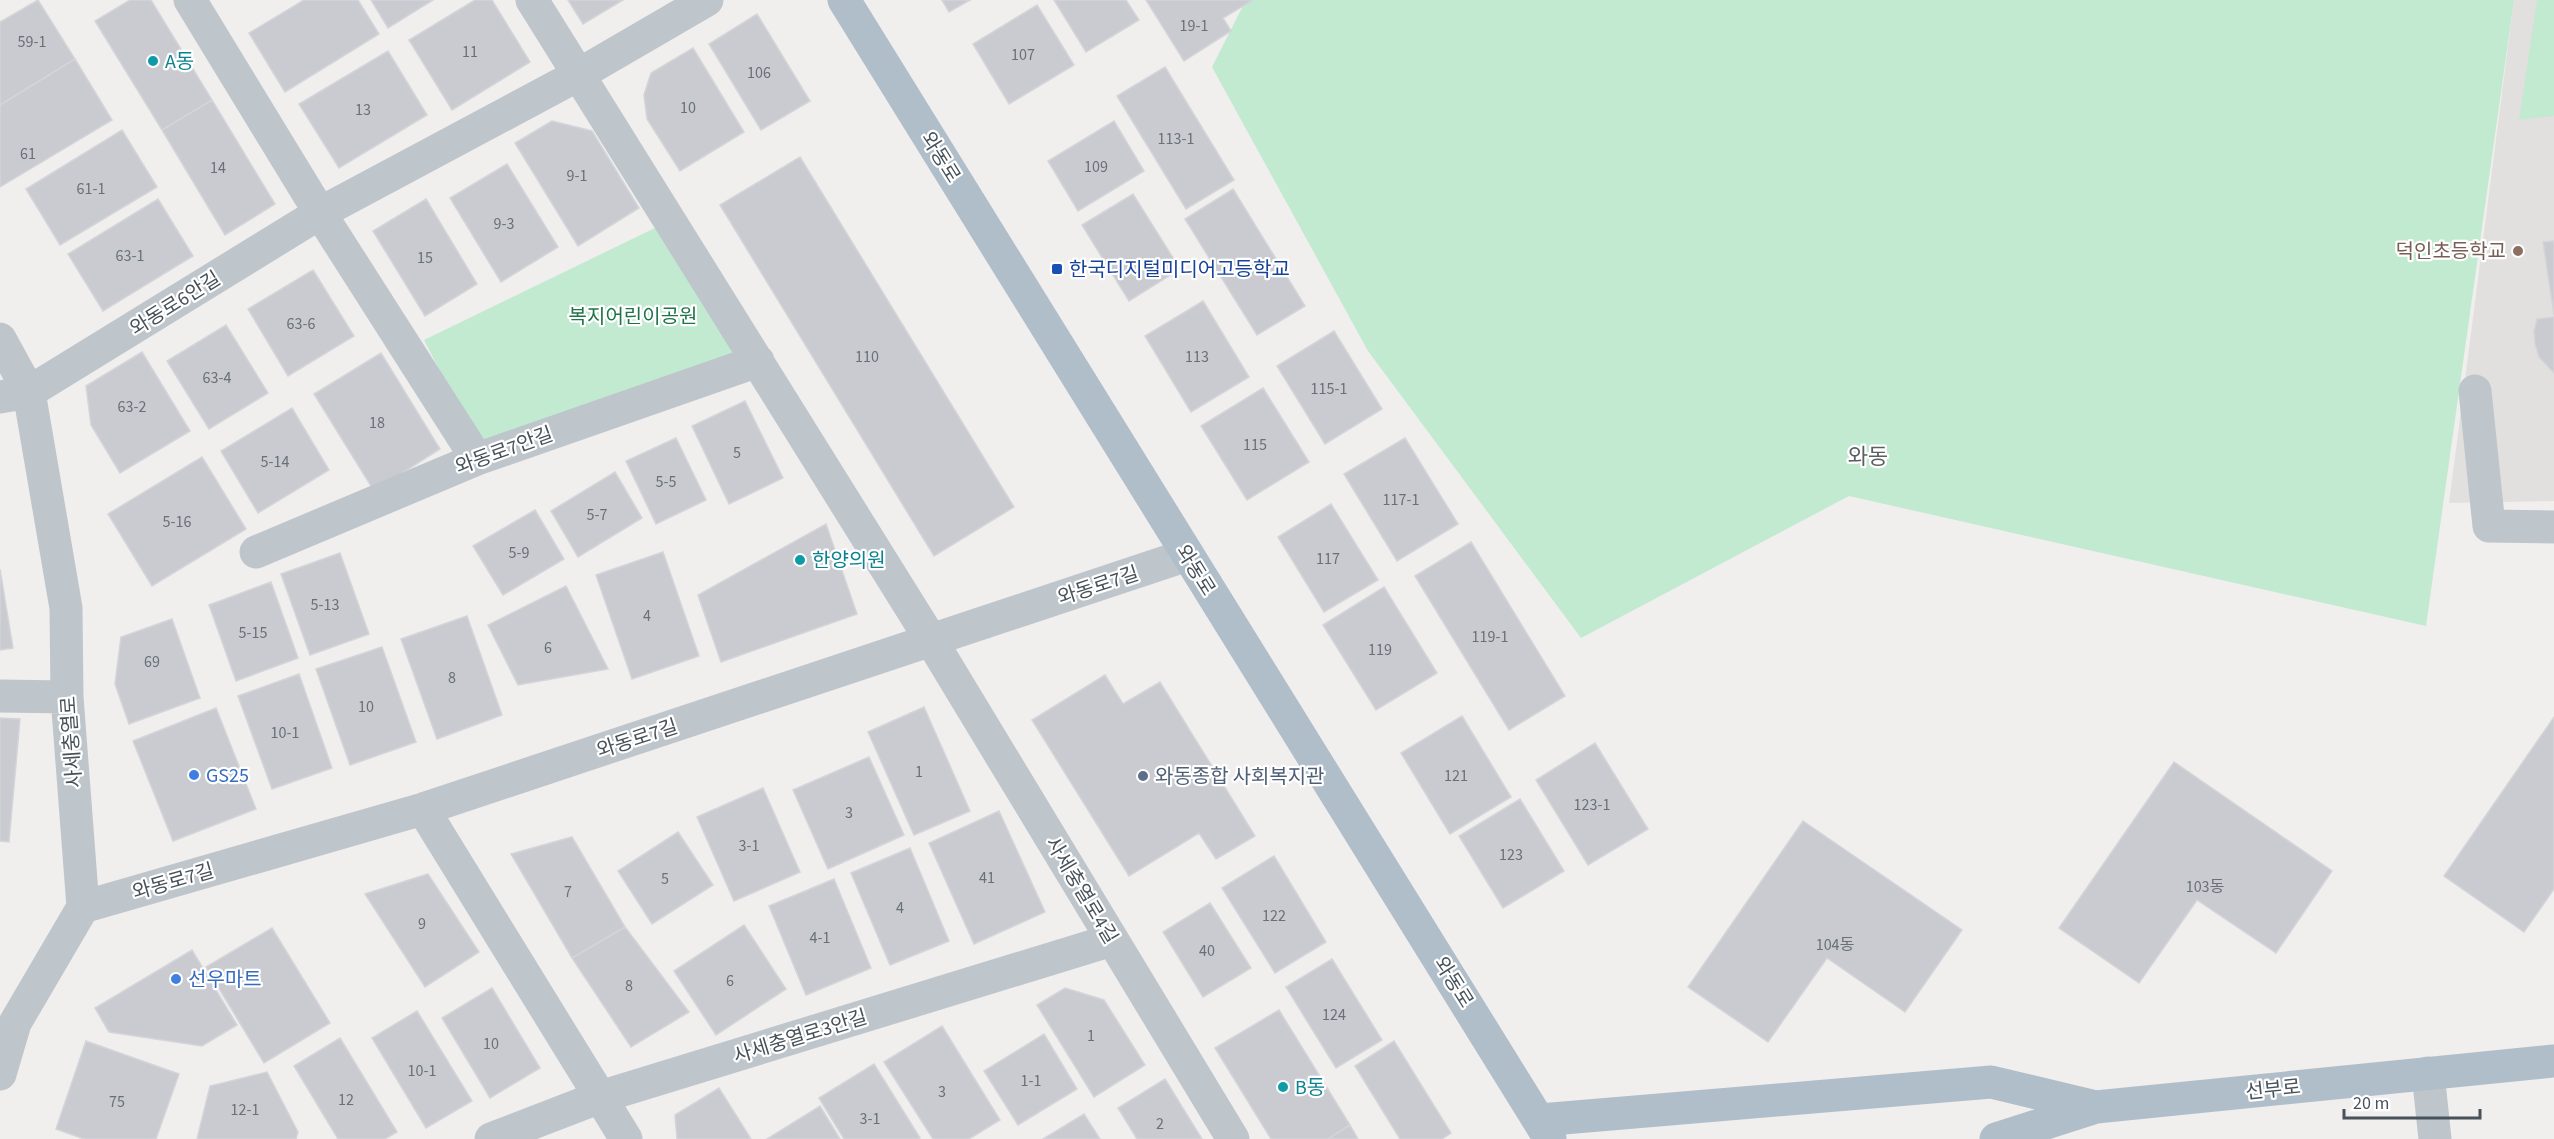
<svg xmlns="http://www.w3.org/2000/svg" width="2554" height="1139" font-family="'Source Sans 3','Noto Sans KR',sans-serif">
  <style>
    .education { fill: #e2dfdf }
    .green { fill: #c1ead1 }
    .building { fill: #c9cbd0; stroke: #d3d5d9; stroke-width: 1.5 }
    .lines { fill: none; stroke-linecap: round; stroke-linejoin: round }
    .minor { stroke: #bec6cc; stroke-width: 33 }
    .major { stroke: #b0beca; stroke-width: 33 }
    .culture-dot { fill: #0f9aa8; stroke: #fff; stroke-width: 2 }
    .education-dot { fill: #8d6e63; stroke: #fff; stroke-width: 2 }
    .transit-dot { fill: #1a4fb4; stroke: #fff; stroke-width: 2 }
    .shop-dot { fill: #3f7fe0; stroke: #fff; stroke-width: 2 }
    .service-dot { fill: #5c6f8a; stroke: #fff; stroke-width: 2 }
    .labels { text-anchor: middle; stroke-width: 4.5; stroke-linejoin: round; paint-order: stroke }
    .number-label { font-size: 16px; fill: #687078 }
    .culture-label { font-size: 20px; fill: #0d838f; stroke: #fff; text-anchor: start }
    .street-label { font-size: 20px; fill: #48525a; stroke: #fff }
    .education-label { font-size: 20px; fill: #785e54; stroke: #fff; text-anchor: end }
    .transit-label { font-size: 20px; fill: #164399; stroke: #fff; text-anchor: start }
    .park-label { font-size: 20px; fill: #207449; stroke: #fff }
    .shop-label { font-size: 20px; fill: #366cbe; stroke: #fff; text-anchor: start }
    .service-label { font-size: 20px; fill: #4e5e75; stroke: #fff; text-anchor: start }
    .quarter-label { font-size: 22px; fill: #5c5f62; stroke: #fff }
  </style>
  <rect width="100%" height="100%" fill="#f1eeee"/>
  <path class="education" d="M 2514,0 L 2554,0 L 2554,501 L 2449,503 Z"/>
  <path class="green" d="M 1246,0 L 2514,0 L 2426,626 L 1849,496 L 1581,638 L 1368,351 L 1212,67 Z
    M 2537,0 L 2554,0 L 2554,116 L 2519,120 Z
    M 659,226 L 742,350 L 479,447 L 424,340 Z"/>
  <path class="building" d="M 38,0 L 75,59 L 0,105 L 0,22 Z
    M 130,0 L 151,0 L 212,100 L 162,130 L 95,21 Z
    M 304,0 L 358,0 L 379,34 L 285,92 L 249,33 Z
    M 371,0 L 433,0 L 388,28 Z
    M 475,0 L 492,0 L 530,62 L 452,110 L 409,40 Z
    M 568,0 L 623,0 L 583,24 Z
    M 942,0 L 970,0 L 949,12 Z
    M 1054,0 L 1126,0 L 1139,20 L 1086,52 Z
    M 1146,0 L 1253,0 L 1223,18 L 1231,31 L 1184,61 Z
    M 1037,5 L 1074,65 L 1009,104 L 973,44 Z
    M 757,14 L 810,101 L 761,130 L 709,44 Z
    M 693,48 L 744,132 L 680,171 L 647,119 L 644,95 L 651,73 Z
    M 388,51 L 427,115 L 339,168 L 299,104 Z
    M 75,59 L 112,120 L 0,187 L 0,105 Z
    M 1165,67 L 1234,180 L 1186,209 L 1117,96 Z
    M 212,100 L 275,204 L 225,235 L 162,130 Z
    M 552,121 L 592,131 L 639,208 L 578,246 L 515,143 Z
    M 1114,121 L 1144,171 L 1078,211 L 1048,161 Z
    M 122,130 L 157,187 L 60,245 L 26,189 Z
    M 800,157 L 1014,507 L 934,556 L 720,205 Z
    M 507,164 L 558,247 L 501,282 L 450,198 Z
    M 1233,189 L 1305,306 L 1257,335 L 1185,219 Z
    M 1133,194 L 1180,269 L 1129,301 L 1082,225 Z
    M 158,199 L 193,256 L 103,311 L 68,254 Z
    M 426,199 L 477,284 L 425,316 L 373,231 Z
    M 2554,241 L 2554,315 L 2543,242 Z
    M 313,270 L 354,336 L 288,376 L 248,309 Z
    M 1203,301 L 1249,377 L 1191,412 L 1145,336 Z
    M 2554,317 L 2554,373 L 2539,357 L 2535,344 L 2534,331 L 2537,319 Z
    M 226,325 L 268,393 L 209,429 L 167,361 Z
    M 1334,331 L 1382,409 L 1325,444 L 1277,366 Z
    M 142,352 L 190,431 L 120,473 L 91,425 L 86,386 Z
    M 381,353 L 440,449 L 374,491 L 314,394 Z
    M 1263,388 L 1309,462 L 1247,500 L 1201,426 Z
    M 745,401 L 783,478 L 729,504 L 692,426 Z
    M 292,408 L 329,470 L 258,513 L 221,451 Z
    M 676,438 L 706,500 L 656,524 L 626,461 Z
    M 1405,438 L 1458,524 L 1397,561 L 1344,474 Z
    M 202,457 L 246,529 L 152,586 L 108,514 Z
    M 615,472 L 642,518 L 578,557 L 551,511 Z
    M 1331,504 L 1378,580 L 1324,612 L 1278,537 Z
    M 535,510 L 564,559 L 503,595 L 473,546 Z
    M 826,524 L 857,614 L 721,662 L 698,595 Z
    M 1471,542 L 1565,696 L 1509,730 L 1415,576 Z
    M 663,552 L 699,656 L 632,679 L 596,575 Z
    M 340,553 L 369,634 L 310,655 L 281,574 Z
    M 0,569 L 13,648 L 0,650 Z
    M 271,582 L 298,658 L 236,681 L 209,605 Z
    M 566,586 L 608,669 L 518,685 L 488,625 Z
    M 1384,587 L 1437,673 L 1376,710 L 1323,625 Z
    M 467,616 L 502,715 L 437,739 L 401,639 Z
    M 172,619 L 200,698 L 129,724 L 115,684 L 121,637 Z
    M 382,647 L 416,742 L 350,765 L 316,669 Z
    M 299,674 L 332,768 L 272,789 L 238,696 Z
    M 1105,675 L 1123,704 L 1160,682 L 1255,836 L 1216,859 L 1199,833 L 1129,876 L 1032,720 Z
    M 924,707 L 970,811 L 914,835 L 868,732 Z
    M 216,708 L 256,809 L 173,841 L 133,741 Z
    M 1462,716 L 1511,797 L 1450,834 L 1401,753 Z
    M 2554,717 L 2554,889 L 2524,932 L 2444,876 Z
    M 0,718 L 20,719 L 9,842 L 0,841 Z
    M 1595,743 L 1648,829 L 1588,865 L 1536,780 Z
    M 869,757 L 904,835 L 828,869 L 793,790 Z
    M 2174,762 L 2332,871 L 2276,953 L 2197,900 L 2139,983 L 2059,928 Z
    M 763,788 L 800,872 L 734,901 L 697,817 Z
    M 1520,799 L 1564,871 L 1503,908 L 1459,836 Z
    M 999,811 L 1045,912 L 974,944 L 929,843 Z
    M 1803,821 L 1962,930 L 1905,1012 L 1827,958 L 1768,1042 L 1688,987 Z
    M 678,832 L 713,885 L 652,924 L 618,871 Z
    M 572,837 L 625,927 L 572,958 L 511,854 Z
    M 910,848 L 949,941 L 890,965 L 851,873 Z
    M 1274,856 L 1326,942 L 1275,973 L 1222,888 Z
    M 428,874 L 479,952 L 425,987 L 365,894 Z
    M 834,879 L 871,968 L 806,995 L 769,906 Z
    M 1210,903 L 1251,968 L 1203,997 L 1163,932 Z
    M 744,925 L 786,989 L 716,1035 L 674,971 Z
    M 625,927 L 689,1012 L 631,1047 L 572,958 Z
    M 272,928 L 330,1023 L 264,1063 L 206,967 Z
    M 192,950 L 237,1025 L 202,1046 L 109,1032 L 95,1008 Z
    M 1332,959 L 1382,1040 L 1336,1068 L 1286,987 Z
    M 492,988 L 540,1068 L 490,1098 L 442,1018 Z
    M 1065,988 L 1104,1000 L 1145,1065 L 1094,1097 L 1037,1005 Z
    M 1279,1010 L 1350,1125 L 1328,1139 L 1271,1139 L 1215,1048 Z
    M 417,1011 L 472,1101 L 426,1128 L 372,1038 Z
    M 942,1026 L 1000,1120 L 969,1139 L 933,1139 L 884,1062 Z
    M 1044,1034 L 1077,1089 L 1018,1125 L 984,1071 Z
    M 340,1038 L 397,1132 L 385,1139 L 338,1139 L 294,1066 Z
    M 86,1041 L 179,1074 L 156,1139 L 84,1139 L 56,1129 Z
    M 1394,1041 L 1451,1133 L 1442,1139 L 1400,1139 L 1355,1066 Z
    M 874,1064 L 920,1138 L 919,1139 L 844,1139 L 819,1098 Z
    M 267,1072 L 298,1132 L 296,1139 L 197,1139 L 210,1086 Z
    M 1165,1079 L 1202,1139 L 1137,1139 L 1118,1108 Z
    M 719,1088 L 751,1139 L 677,1139 L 675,1115 Z
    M 820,1106 L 840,1139 L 767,1139 Z
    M 1084,1114 L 1100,1139 L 1043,1139 Z
    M 1350,1125 L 1358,1139 L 1328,1139 Z"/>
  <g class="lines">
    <path class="minor" d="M 190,0 L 320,213 L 477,459
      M 532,0 L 931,640 L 1233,1139
      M 0,339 L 29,392 L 66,608 L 67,697 L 83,907 L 15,1023 L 0,1074
      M 2475,391 L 2489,526 L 2554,527
      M 0,397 L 29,392 L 320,213 L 578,75 L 707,0
      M 256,552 L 477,459 L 758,361
      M 0,696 L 67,697
      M 423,809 L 626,1139
      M 83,907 L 423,809 L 1187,555
      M 2428,1073 L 2435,1139
      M 491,1139 L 600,1097 L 1112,940"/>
    <path class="major" d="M 844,0 L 1550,1139
      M 1540,1120 L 1991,1082 L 2096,1107
      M 1996,1139 L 2096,1107 L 2554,1061"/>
  </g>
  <g class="culture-dot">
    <circle cx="153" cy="61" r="6"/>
    <circle cx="800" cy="560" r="6"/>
    <circle cx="1283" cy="1087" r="6"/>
  </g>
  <circle class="education-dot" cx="2518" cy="251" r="6"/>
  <rect class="transit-dot" x="1051" y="263" width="12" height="12" rx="3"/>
  <g class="shop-dot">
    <circle cx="194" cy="775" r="6"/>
    <circle cx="176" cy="979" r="6"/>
  </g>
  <circle class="service-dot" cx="1143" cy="776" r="6"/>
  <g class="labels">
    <g class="number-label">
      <text x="1194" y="31">19-1</text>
      <text x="32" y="47">59-1</text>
      <text x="470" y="57">11</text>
      <text x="1023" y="60">107</text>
      <text x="759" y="78">106</text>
      <text x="688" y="113">10</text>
      <text x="363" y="115">13</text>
      <text x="1176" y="144">113-1</text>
      <text x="28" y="159">61</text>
      <text x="1096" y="172">109</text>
      <text x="218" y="173">14</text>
      <text x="577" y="181">9-1</text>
      <text x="91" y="194">61-1</text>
      <text x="504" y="229">9-3</text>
      <text x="130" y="261">63-1</text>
      <text x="425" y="263">15</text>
      <text x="301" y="329">63-6</text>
      <text x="867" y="362">110</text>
      <text x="1197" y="362">113</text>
      <text x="217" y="383">63-4</text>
      <text x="1329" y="394">115-1</text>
      <text x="132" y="412">63-2</text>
      <text x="377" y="428">18</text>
      <text x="1255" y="450">115</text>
      <text x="737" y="458">5</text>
      <text x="275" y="467">5-14</text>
      <text x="666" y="487">5-5</text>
      <text x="1401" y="505">117-1</text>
      <text x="597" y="520">5-7</text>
      <text x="177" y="527">5-16</text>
      <text x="519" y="558">5-9</text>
      <text x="1328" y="564">117</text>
      <text x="325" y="610">5-13</text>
      <text x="647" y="621">4</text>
      <text x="253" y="638">5-15</text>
      <text x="1490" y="642">119-1</text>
      <text x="548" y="653">6</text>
      <text x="1380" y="655">119</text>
      <text x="152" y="667">69</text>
      <text x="452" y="683">8</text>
      <text x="366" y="712">10</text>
      <text x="285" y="738">10-1</text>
      <text x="919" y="777">1</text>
      <text x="1456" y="781">121</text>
      <text x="1592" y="810">123-1</text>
      <text x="849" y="818">3</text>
      <text x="749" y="851">3-1</text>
      <text x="1511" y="860">123</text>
      <text x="987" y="883">41</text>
      <text x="665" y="884">5</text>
      <text x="2205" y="892">103동</text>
      <text x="568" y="897">7</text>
      <text x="900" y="913">4</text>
      <text x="1274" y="921">122</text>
      <text x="422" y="929">9</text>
      <text x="820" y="943">4-1</text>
      <text x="1835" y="950">104동</text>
      <text x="1207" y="956">40</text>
      <text x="730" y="986">6</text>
      <text x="629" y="991">8</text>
      <text x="1334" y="1020">124</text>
      <text x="1091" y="1041">1</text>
      <text x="491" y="1049">10</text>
      <text x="422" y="1076">10-1</text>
      <text x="1031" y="1086">1-1</text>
      <text x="942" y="1097">3</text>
      <text x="346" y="1105">12</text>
      <text x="117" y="1107">75</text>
      <text x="245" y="1115">12-1</text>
      <text x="870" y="1124">3-1</text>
      <text x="1160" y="1129">2</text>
    </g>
    <g class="culture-label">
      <text x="165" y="68">A동</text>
      <text x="812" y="567">한양의원</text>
      <text x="1295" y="1094">B동</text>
    </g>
    <g class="street-label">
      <text transform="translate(941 157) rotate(58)" y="7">와동로</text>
      <text transform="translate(175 303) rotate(-32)" y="7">와동로6안길</text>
      <text transform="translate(504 450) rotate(-20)" y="7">와동로7안길</text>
      <text transform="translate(1196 570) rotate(58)" y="7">와동로</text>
      <text transform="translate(1098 585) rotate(-18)" y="7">와동로7길</text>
      <text transform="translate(637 738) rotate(-18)" y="7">와동로7길</text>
      <text transform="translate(71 742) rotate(-94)" y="7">사세충열로</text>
      <text transform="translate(173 881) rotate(-16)" y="7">와동로7길</text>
      <text transform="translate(1082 890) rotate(59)" y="7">사세충열로4길</text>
      <text transform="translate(1454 982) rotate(58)" y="7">와동로</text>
      <text transform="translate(800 1036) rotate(-17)" y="7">사세충열로3안길</text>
      <text transform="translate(2273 1089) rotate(-6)" y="7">선부로</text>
    </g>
    <g class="education-label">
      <text x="2506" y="258">덕인초등학교</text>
    </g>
    <g class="transit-label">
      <text x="1069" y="276">한국디지털미디어고등학교</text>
    </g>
    <g class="park-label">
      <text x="633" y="323">복지어린이공원</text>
    </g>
    <g class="shop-label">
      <text x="206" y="782">GS25</text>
      <text x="188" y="986">선우마트</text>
    </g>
    <g class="service-label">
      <text x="1155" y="783">와동종합 사회복지관</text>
    </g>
    <g class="quarter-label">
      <text x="1868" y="464">와동</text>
    </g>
  </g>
  <path d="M2344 1109v9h136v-9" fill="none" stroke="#48525a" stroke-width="3"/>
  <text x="2353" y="1109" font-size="18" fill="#48525a" stroke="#ffffff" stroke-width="4.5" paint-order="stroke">20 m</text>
</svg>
